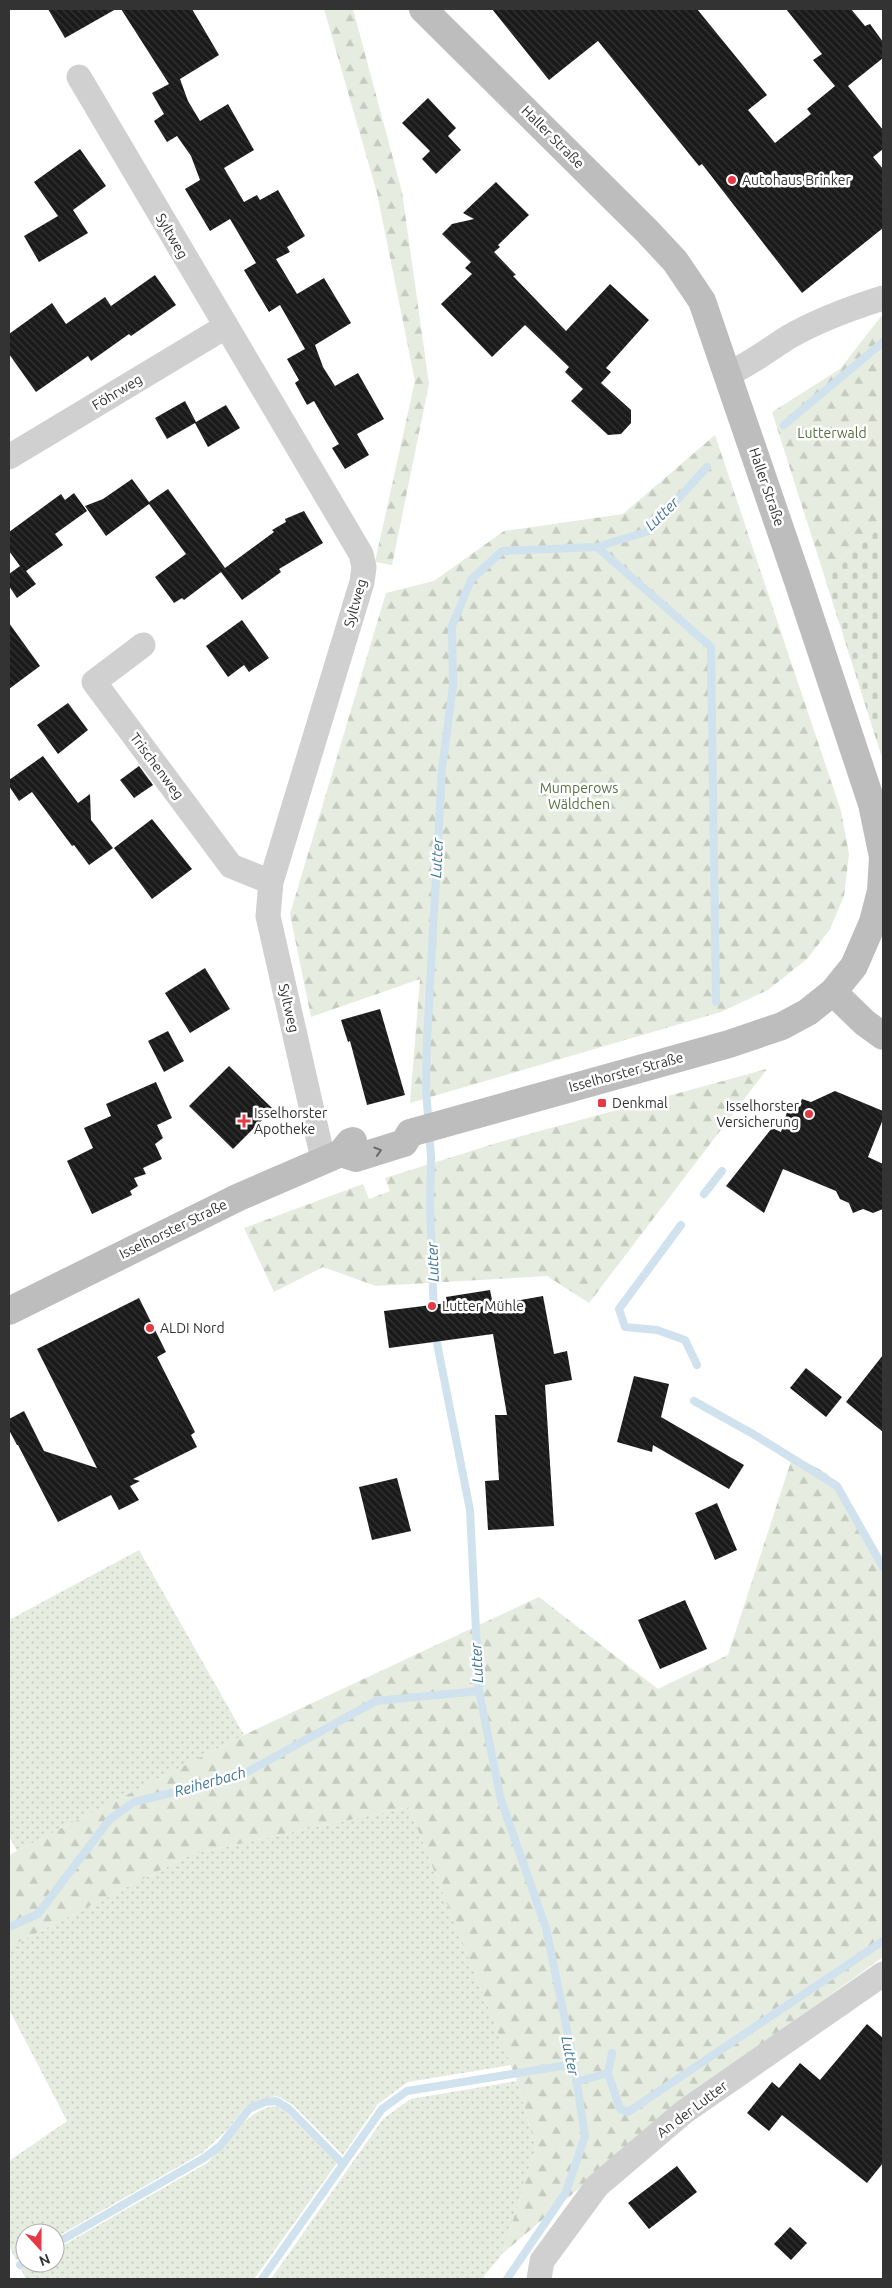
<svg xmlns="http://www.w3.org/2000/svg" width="892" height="2288" font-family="Ubuntu,sans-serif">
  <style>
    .grass { fill: url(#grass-dots) }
    .forest { fill: url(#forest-firs) }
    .cemetery { fill: url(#cemetery-stones) }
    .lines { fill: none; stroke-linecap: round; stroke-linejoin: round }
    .stream { stroke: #cfe2ee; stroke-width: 8 }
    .building { fill: url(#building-back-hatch) }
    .street { stroke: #d0d0d0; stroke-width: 25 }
    .secondary { stroke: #bdbdbd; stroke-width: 28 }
    .oneway { stroke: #6a6a6a }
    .poi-dot { fill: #e63946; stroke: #fff; stroke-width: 2 }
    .labels { text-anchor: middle; stroke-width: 5; stroke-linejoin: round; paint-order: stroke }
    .street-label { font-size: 14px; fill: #333; stroke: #fff }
    .poi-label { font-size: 14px; fill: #333; stroke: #fff; text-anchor: start }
    .park-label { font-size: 14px; fill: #56703f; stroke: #fff }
    .water-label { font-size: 15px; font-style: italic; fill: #3f7597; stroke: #fff }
  </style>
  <defs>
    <pattern id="grass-dots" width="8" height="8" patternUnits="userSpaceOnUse" patternTransform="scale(1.25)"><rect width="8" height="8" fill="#e6ecdf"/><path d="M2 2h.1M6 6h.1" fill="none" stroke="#c6cbc0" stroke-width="1.8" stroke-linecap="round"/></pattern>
    <pattern id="forest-firs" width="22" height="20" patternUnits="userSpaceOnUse" patternTransform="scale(1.25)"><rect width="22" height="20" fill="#e6ecdf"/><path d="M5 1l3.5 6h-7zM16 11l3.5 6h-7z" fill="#c6cbc0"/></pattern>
    <pattern id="cemetery-stones" width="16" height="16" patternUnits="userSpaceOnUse" patternTransform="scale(1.25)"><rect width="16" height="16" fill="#e6ecdf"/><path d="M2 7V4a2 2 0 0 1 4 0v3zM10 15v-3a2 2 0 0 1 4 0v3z" fill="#c6cbc0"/></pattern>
    <pattern id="building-back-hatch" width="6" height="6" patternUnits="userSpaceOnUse" patternTransform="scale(1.25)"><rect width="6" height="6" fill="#1a1a1a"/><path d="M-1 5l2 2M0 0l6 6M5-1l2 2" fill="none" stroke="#333"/></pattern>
  </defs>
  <rect width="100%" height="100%" fill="#fff"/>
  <path class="grass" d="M 139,1550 L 244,1735 L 17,1851 L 9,1836 L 9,1620 Z
    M 409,1807 L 511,2065 L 408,2082 L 378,2104 L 343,2155 L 293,2105 L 277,2096 L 262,2099 L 245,2107 L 227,2130 L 202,2153 L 55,2238 L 55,2233 L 25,2233 L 25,2255 L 16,2260 L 9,2246 L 9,2161 L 67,2121 L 9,2009 L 9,1947 L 192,1854 Z
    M 517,2081 L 536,2149 L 502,2254 L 484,2276 L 484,2279 L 271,2279 L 383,2119 L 410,2099 Z
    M 275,2106 L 286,2112 L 337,2163 L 254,2279 L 26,2279 L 21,2269 L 32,2263 L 55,2263 L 55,2250 L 207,2163 C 227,2144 246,2109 275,2106 Z"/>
  <path class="forest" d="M 324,9 L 353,9 L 402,192 L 429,384 L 392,565 L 375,562 L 415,381 L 377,193 Z
    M 883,314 L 883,526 L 823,572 L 772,412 L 840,369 Z
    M 715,435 L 841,811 L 849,854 L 844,896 L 830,929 L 808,958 L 768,990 L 721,1012 L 410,1103 L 420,979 L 311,1017 L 290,914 L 386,593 L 434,581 L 504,531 L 623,514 Z
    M 767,1069 L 589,1303 L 547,1276 L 376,1286 L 323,1267 L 274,1292 L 244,1228 L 363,1184 L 369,1199 L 390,1191 L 385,1178 L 500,1142 Z
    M 793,1455 L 828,1474 L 883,1560 L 883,1957 L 678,2104 L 502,2254 L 536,2149 L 517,2081 L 409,1807 L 192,1854 L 9,1947 L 9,1855 L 244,1735 L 539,1597 L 658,1689 L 728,1655 Z"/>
  <path class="cemetery" d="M 883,526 L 883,761 L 823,572 Z"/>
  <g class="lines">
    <path class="stream" d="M 784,425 L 883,342
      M 597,547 L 711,647 L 716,1002
      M 704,1194 L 722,1171
      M 681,1225 L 619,1309 L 625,1327 L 657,1330 L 685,1340 L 697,1365
      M 434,1314 L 430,1207 L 431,1157 L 426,1089 L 427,1039 L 442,769 L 453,686 L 452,626 L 471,580 L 502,551 L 597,547 L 649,531 L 707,467
      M 435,1333 L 470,1510 L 479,1691 L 501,1800 L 546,1928 L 574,2064 L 585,2136 L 566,2192 L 507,2279
      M 694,1401 L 753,1434 L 837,1486 L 883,1567
      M 9,1927 L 38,1914 L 110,1819 L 134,1802 L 240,1776 L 376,1701 L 479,1691
      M 612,2053 L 608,2073 L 620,2109 L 628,2112 L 883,1941
      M 576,2082 L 608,2073
      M 55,2244 L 204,2158 L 220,2146 L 249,2109 L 265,2102 L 276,2101 L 289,2109 L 343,2164
      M 20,2265 L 25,2262
      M 262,2279 L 382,2109 L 407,2091 L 574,2064"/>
  </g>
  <path class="building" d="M 48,9 L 116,9 L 65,38 Z
    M 121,9 L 192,9 L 219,55 L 180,79 L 188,101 L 200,121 L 228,104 L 254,150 L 224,168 L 244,202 L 257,195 L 260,200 L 278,190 L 305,236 L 287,247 L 290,252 L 276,259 L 297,294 L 324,278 L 351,323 L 315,345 L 323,367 L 335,386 L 358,373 L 384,419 L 357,434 L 369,455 L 345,469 L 332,448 L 339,444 L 326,422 L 314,401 L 307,405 L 295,383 L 299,380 L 287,359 L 305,349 L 280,305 L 269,312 L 257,292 L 244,270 L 256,263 L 230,219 L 210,231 L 185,189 L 200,180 L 191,156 L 177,136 L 167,142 L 154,121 L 164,114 L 152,93 L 169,84 Z
    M 492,9 L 697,9 L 767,95 L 748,110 L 775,143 L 811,114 L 807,109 L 835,86 L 813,60 L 822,54 L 786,9 L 851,9 L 865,26 L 870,24 L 883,42 L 883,58 L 848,86 L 883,130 L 883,149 L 873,157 L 883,169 L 883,228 L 802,293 L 702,164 L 699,166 L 598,41 L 549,80 Z
    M 428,98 L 456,128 L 448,136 L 461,150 L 436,174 L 422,159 L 430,151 L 402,123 Z
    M 80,149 L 106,186 L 73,210 L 88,233 L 39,262 L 24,236 L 58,216 L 34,182 Z
    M 496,182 L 529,215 L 498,245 L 500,247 L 494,252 L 516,275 L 513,276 L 566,331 L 610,284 L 649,320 L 606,368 L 611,372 L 601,383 L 631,410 L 631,423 L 621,434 L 608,435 L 571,401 L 583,389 L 565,372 L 569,367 L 525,325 L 492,357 L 441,304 L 472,274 L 465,268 L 471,262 L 442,234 L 452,224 L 474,219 L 463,213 Z
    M 155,275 L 176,305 L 131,336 L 129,334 L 91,361 L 88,356 L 36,392 L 9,354 L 9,334 L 52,303 L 66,324 L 105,297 L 111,306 Z
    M 185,401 L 196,422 L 226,405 L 240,428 L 208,447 L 195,423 L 167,439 L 155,418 Z
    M 132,479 L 149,502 L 168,489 L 225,568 L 274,532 L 272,530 L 286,522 L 285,519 L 304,511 L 323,543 L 279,569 L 281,572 L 242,600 L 221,572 L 184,600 L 182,598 L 174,603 L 155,577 L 186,554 L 149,504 L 106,536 L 85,506 L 103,499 Z
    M 74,493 L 87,511 L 55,534 L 63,545 L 26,571 L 36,584 L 17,598 L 9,586 L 9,574 L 20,566 L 9,551 L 9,532 L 61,494 L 65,500 Z
    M 242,620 L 269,658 L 249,672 L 244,665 L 228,677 L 206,646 Z
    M 9,623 L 40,666 L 9,689 Z
    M 68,703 L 88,730 L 58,754 L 37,725 Z
    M 43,756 L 78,803 L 90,794 L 91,820 L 113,848 L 89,865 L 74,845 L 72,846 L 32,792 L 19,801 L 9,786 L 9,780 Z
    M 139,766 L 153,785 L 134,798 L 120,780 Z
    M 152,819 L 192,869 L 152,899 L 114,848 Z
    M 205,968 L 230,1009 L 190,1033 L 165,993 Z
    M 380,1009 L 405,1095 L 367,1105 L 350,1041 L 348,1042 L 341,1020 Z
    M 168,1031 L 184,1061 L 164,1072 L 148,1041 Z
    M 229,1066 L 273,1109 L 233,1149 L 189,1106 Z
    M 156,1082 L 172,1118 L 157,1125 L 163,1138 L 155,1144 L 162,1159 L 143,1168 L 146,1174 L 134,1178 L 138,1186 L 130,1191 L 132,1195 L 92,1214 L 67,1161 L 93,1148 L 84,1128 L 111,1116 L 106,1104 Z
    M 835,1091 L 883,1111 L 883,1119 L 868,1157 L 883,1164 L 883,1209 L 873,1213 L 863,1209 L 853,1213 L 849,1203 L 840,1199 L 836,1191 L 783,1169 L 764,1213 L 726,1186 L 772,1128 L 781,1132 L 787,1112 L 798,1108 L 802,1099 L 811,1102 Z
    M 490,1290 L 493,1305 L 543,1296 L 554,1354 L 567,1351 L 572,1380 L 545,1385 L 554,1526 L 488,1530 L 485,1481 L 499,1480 L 495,1415 L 507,1415 L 493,1334 L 389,1348 L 384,1311 L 447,1303 L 446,1297 Z
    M 139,1298 L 166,1352 L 157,1357 L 195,1432 L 191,1435 L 197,1447 L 133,1479 L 140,1481 L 130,1486 L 139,1500 L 119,1510 L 111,1495 L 58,1522 L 18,1445 L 17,1445 L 9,1430 L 9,1419 L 24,1411 L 44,1451 L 97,1468 L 37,1349 Z
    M 883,1355 L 883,1432 L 846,1402 Z
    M 806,1368 L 842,1397 L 826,1417 L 790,1388 Z
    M 634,1376 L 669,1384 L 661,1417 L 744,1465 L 729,1489 L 653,1445 L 652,1452 L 617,1442 Z
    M 397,1478 L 411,1531 L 372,1540 L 359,1487 Z
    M 717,1503 L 737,1550 L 715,1560 L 695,1513 Z
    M 685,1600 L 707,1649 L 660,1669 L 638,1620 Z
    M 867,2024 L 883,2038 L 883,2163 L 867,2183 L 782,2115 L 769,2131 L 747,2113 L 772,2082 L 779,2088 L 800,2063 L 820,2080 Z
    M 677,2166 L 697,2192 L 649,2229 L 628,2203 Z
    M 790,2227 L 807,2243 L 791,2260 L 774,2244 Z"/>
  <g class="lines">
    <path class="street" d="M 79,77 L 361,554 L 364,567 L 362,582 L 271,882 L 268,916 L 323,1159
      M 728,374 C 750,364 767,351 787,338 C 816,321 851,308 883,298
      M 9,457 L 225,327
      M 143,645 L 94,682 L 231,866 L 271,882
      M 539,2279 L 542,2261 L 597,2186 L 684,2112 L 883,1974"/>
    <path class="secondary" d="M 833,992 L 865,1023 L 883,1036
      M 341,1153 L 356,1158 L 404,1143 L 410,1133 L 729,1044 L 782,1026 L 808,1012 L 833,992 L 854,966 L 873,922 L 881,891 L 883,857 L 872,804 L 798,581 L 702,301 L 675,261 L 647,231 L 423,9
      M 9,1311 L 239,1197 L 341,1153 L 350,1142 L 353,1141"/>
  </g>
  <defs><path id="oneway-chevron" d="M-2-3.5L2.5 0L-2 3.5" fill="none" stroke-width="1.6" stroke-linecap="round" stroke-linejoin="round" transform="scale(1.25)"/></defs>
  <use class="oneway" href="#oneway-chevron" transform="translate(378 1151) rotate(-17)"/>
  <g class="poi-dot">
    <circle cx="732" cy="180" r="5"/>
    <rect x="597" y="1098" width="10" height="10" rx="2.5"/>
    <circle cx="809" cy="1114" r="5"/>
    <path d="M241.5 1113.5h5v5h5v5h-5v5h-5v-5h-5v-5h5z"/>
    <circle cx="432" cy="1306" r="5"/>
    <circle cx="150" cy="1328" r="5"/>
  </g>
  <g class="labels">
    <g class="street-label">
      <text transform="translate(553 137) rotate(45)" y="5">Haller Straße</text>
      <text transform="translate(172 236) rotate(60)" y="5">Syltweg</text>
      <text transform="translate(117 392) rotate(-31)" y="5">Föhrweg</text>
      <text transform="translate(767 487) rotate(71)" y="5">Haller Straße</text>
      <text transform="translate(355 603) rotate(-74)" y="5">Syltweg</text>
      <text transform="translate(157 766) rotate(53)" y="5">Trischenweg</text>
      <text transform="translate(289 1008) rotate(77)" y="5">Syltweg</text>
      <text transform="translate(626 1072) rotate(-15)" y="5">Isselhorster Straße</text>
      <text transform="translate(173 1229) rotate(-26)" y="5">Isselhorster Straße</text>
      <text transform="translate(692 2109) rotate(-37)" y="5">An der Lutter</text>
    </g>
    <g class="poi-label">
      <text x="742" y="185">Autohaus Brinker</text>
      <text x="612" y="1108">Denkmal</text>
      <text x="799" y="1111" text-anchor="end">Isselhorster<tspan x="799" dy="16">Versicherung</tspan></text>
      <text x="254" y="1118">Isselhorster<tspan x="254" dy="16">Apotheke</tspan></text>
      <text x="442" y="1311">Lutter Mühle</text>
      <text x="160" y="1333">ALDI Nord</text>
    </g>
    <g class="park-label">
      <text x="832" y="438">Lutterwald</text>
      <text x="579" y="793">Mumperows<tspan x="579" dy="16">Wäldchen</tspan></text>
    </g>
    <g class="water-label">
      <text transform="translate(662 514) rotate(-44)" y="5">Lutter</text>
      <text transform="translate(437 858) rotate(-87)" y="5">Lutter</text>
      <text transform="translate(433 1262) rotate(-92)" y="5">Lutter</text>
      <text transform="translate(477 1663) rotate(-93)" y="5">Lutter</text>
      <text transform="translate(210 1782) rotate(-16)" y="5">Reiherbach</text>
      <text transform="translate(570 2056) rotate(79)" y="5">Lutter</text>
    </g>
  </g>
  <rect width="892" height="2288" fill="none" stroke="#333333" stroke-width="20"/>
  <g transform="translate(40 2248) rotate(159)"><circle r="24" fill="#ffffff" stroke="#adadad"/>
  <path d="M0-4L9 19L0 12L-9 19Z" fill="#e63946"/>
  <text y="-8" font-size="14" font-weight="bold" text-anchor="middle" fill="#333333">N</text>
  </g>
</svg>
